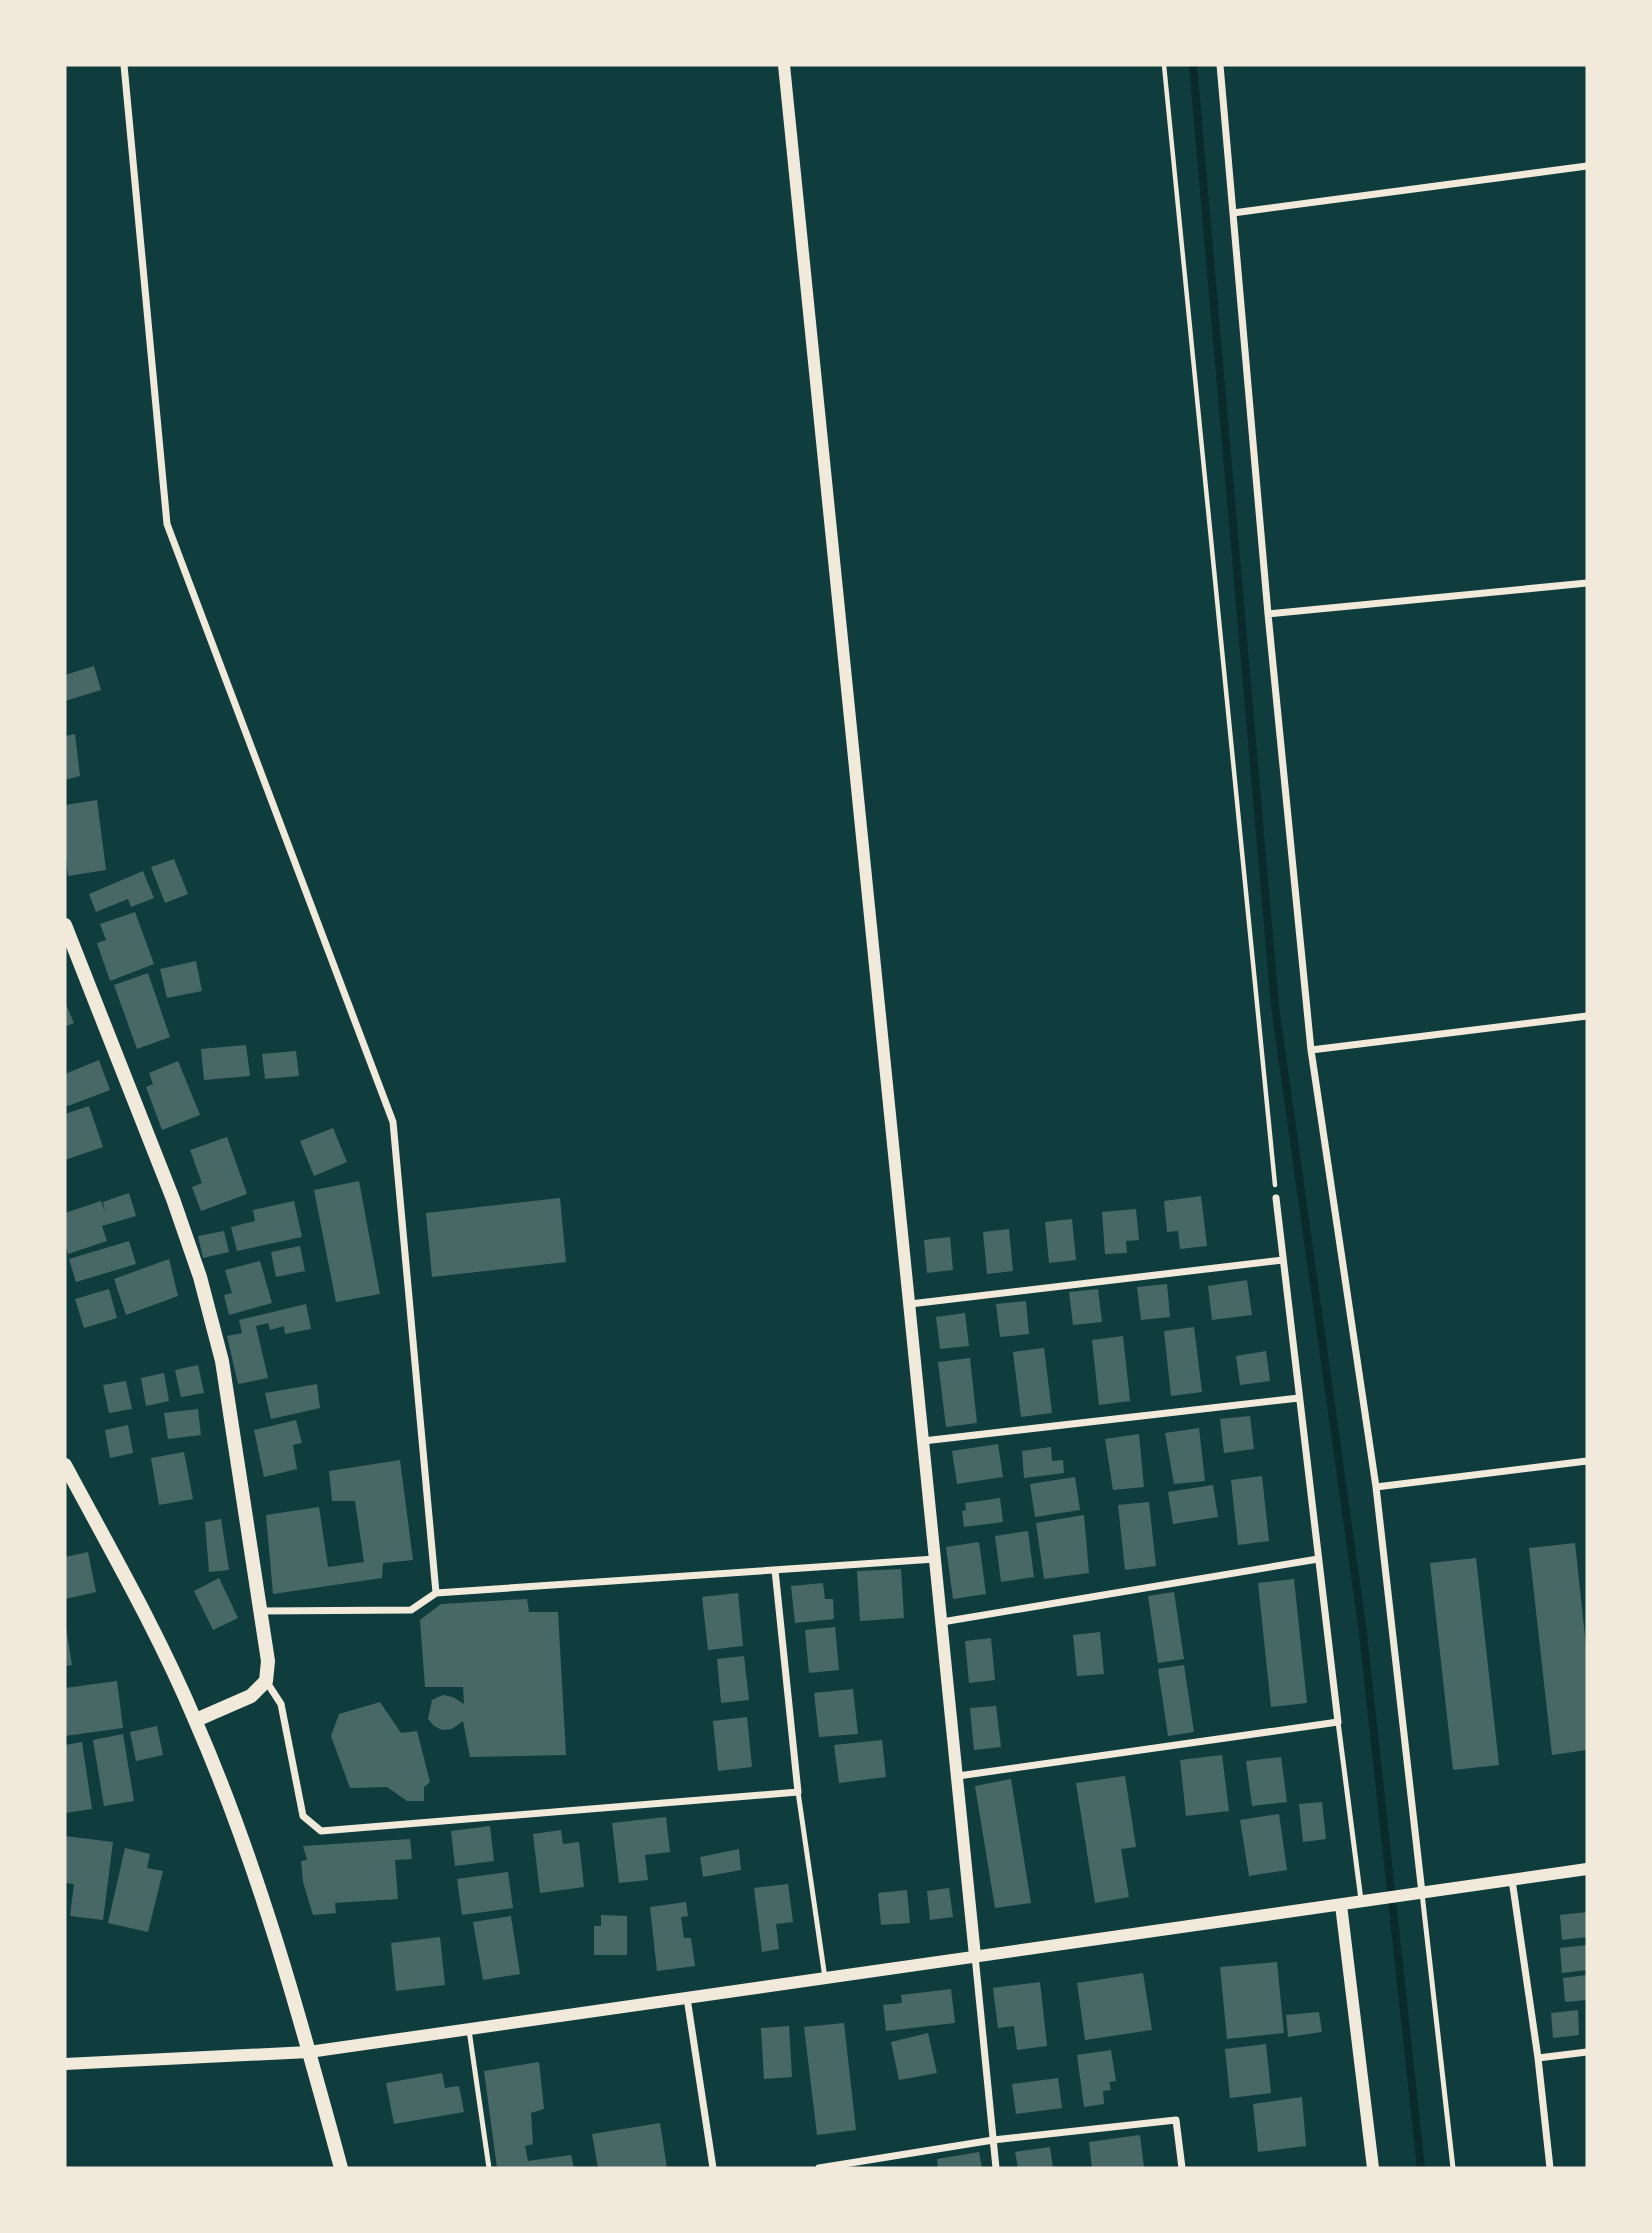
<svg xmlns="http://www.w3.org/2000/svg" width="1652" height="2233" font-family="'Exo 2',sans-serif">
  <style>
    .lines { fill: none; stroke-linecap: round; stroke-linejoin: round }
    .stream { stroke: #0a2a2b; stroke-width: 8 }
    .building { fill: #486865 }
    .path { stroke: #f1e9da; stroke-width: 4.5 }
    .service { stroke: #f1e9da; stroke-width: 5 }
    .minor { stroke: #f1e9da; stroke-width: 7 }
    .tertiary { stroke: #f1e9da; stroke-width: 12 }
    .secondary { stroke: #f1e9da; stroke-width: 14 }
  </style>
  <rect width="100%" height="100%" fill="#0f3d3e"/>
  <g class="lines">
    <path class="stream" d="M 1193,65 L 1275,1006 L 1363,1633 L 1421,2168"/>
  </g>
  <path class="building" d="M 94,666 L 101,690 L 65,701 L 65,675 Z
    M 75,734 L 80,776 L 65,780 L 65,736 Z
    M 97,800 L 106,870 L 68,876 L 65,852 L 65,805 Z
    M 174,859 L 188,894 L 165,903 L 151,867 Z
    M 143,871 L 154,898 L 131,907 L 128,899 L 96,912 L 89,894 Z
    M 135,912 L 154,964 L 110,981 L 97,943 L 106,940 L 100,924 Z
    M 196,961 L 202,991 L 167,998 L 160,969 Z
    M 148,973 L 170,1037 L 137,1049 L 114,985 Z
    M 65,1002 L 74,1023 L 65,1027 Z
    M 246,1045 L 250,1076 L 204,1080 L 201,1049 Z
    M 296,1051 L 299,1076 L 265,1079 L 262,1054 Z
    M 99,1060 L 110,1090 L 65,1107 L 65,1074 Z
    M 178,1061 L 200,1115 L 162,1130 L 146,1087 L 153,1084 L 149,1073 Z
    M 89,1106 L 103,1147 L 65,1160 L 65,1114 Z
    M 333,1128 L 347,1162 L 314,1176 L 300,1141 Z
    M 227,1137 L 247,1194 L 201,1211 L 192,1187 L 202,1183 L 190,1150 Z
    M 359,1181 L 380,1294 L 336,1302 L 314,1190 Z
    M 129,1193 L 136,1216 L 102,1226 L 107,1241 L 68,1254 L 65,1243 L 65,1213 L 101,1201 L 105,1212 L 103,1202 Z
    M 1201,1196 L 1207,1246 L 1180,1249 L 1178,1231 L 1167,1232 L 1164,1201 Z
    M 560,1198 L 566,1262 L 432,1277 L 426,1213 Z
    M 294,1201 L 302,1237 L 237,1251 L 231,1227 L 255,1221 L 253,1210 Z
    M 1136,1209 L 1139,1240 L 1126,1241 L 1127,1253 L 1105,1254 L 1102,1212 Z
    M 1072,1219 L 1076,1260 L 1049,1263 L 1045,1222 Z
    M 1009,1229 L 1013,1271 L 987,1274 L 983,1232 Z
    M 224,1231 L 229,1252 L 203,1258 L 198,1236 Z
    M 950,1237 L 953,1270 L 927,1273 L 924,1240 Z
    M 129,1241 L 136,1264 L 76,1282 L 69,1259 Z
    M 300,1246 L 305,1271 L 276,1277 L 271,1252 Z
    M 169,1259 L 178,1296 L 126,1315 L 114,1279 Z
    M 260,1261 L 272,1303 L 229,1315 L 224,1295 L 232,1293 L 225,1270 Z
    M 1247,1280 L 1252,1315 L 1212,1320 L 1208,1286 Z
    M 1167,1284 L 1170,1317 L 1141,1320 L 1137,1287 Z
    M 109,1289 L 117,1318 L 84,1328 L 75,1299 Z
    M 1098,1289 L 1102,1322 L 1073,1325 L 1069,1292 Z
    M 1026,1301 L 1029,1334 L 1000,1337 L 996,1304 Z
    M 306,1304 L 311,1329 L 285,1334 L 284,1326 L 270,1330 L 268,1323 L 256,1326 L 268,1378 L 238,1384 L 227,1336 L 242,1333 L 239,1320 Z
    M 965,1313 L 969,1346 L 940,1349 L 936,1317 Z
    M 1194,1327 L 1202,1392 L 1171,1396 L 1164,1331 Z
    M 1123,1336 L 1130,1401 L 1099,1405 L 1092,1340 Z
    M 1044,1348 L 1052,1413 L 1021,1417 L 1013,1352 Z
    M 1266,1351 L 1270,1381 L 1240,1385 L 1236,1356 Z
    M 970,1358 L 977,1423 L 946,1427 L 938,1362 Z
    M 198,1365 L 204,1393 L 181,1397 L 175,1370 Z
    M 164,1373 L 169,1401 L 146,1406 L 141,1378 Z
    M 126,1381 L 132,1409 L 109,1413 L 103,1385 Z
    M 317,1384 L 320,1408 L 271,1419 L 265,1393 Z
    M 198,1409 L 201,1435 L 168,1439 L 164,1413 Z
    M 1250,1416 L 1254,1449 L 1224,1453 L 1220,1419 Z
    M 296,1420 L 302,1443 L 293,1445 L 297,1469 L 264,1477 L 254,1430 Z
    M 128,1425 L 133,1453 L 110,1458 L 105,1430 Z
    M 1199,1428 L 1205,1481 L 1174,1484 L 1165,1433 Z
    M 1139,1434 L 1144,1487 L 1113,1490 L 1105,1439 Z
    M 998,1444 L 1003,1477 L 957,1484 L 952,1451 Z
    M 1051,1447 L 1052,1461 L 1063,1460 L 1064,1473 L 1024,1478 L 1022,1451 Z
    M 184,1452 L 193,1499 L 159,1505 L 151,1458 Z
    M 400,1460 L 413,1560 L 383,1563 L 382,1578 L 273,1594 L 266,1515 L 319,1507 L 328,1567 L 364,1562 L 355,1501 L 332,1501 L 329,1471 Z
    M 1262,1476 L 1269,1541 L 1238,1545 L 1231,1480 Z
    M 1075,1477 L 1080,1510 L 1035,1517 L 1030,1484 Z
    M 1213,1485 L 1218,1517 L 1173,1524 L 1168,1492 Z
    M 1000,1498 L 1003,1522 L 964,1527 L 962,1511 L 966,1510 L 965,1503 Z
    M 1149,1502 L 1156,1566 L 1125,1570 L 1118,1505 Z
    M 1084,1515 L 1089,1573 L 1044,1579 L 1036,1523 Z
    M 221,1519 L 229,1570 L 209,1572 L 205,1522 Z
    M 1028,1531 L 1034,1577 L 1001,1582 L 995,1536 Z
    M 979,1542 L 986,1594 L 953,1599 L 946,1547 Z
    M 1575,1543 L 1587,1655 L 1587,1750 L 1552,1755 L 1529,1548 Z
    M 88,1552 L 96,1592 L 65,1599 L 65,1557 Z
    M 1476,1558 L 1499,1765 L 1453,1770 L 1430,1563 Z
    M 901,1569 L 904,1618 L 860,1621 L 857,1571 Z
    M 219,1578 L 238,1618 L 213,1630 L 194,1591 Z
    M 1294,1579 L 1307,1703 L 1271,1707 L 1258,1583 Z
    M 823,1583 L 825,1599 L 833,1599 L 834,1619 L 795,1623 L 791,1586 Z
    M 1174,1592 L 1184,1659 L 1158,1663 L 1148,1596 Z
    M 738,1593 L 743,1646 L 708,1650 L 702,1597 Z
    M 527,1599 L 529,1612 L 558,1612 L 566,1755 L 470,1757 L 463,1721 L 452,1729 L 442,1730 L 434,1726 L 428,1719 L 432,1700 L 443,1695 L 453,1697 L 464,1704 L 463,1687 L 425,1687 L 420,1620 L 441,1604 Z
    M 65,1621 L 72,1665 L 65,1666 Z
    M 835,1627 L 839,1670 L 809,1673 L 805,1630 Z
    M 1100,1632 L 1104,1674 L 1077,1676 L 1073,1635 Z
    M 991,1638 L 995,1680 L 969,1683 L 965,1641 Z
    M 744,1656 L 749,1700 L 721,1703 L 717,1659 Z
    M 1184,1665 L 1194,1732 L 1168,1736 L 1158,1669 Z
    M 117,1681 L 123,1728 L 65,1736 L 65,1688 Z
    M 853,1689 L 858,1734 L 819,1737 L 814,1693 Z
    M 380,1702 L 401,1733 L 417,1731 L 430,1782 L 424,1787 L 424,1801 L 407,1801 L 387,1787 L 350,1788 L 331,1736 L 339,1714 Z
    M 996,1706 L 1001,1747 L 974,1750 L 970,1708 Z
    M 747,1717 L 752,1767 L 718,1771 L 713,1721 Z
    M 157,1726 L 163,1755 L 136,1761 L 130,1732 Z
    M 123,1734 L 134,1801 L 104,1806 L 93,1740 Z
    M 882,1740 L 886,1777 L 839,1783 L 834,1745 Z
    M 82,1742 L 92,1809 L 65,1813 L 65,1745 Z
    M 1222,1755 L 1229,1811 L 1186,1816 L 1180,1760 Z
    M 1281,1757 L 1287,1802 L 1252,1806 L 1246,1761 Z
    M 1125,1776 L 1136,1847 L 1121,1849 L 1129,1897 L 1095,1903 L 1076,1783 Z
    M 1011,1779 L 1031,1903 L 995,1908 L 975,1786 Z
    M 1322,1802 L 1326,1839 L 1303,1842 L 1299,1804 Z
    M 1279,1814 L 1287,1870 L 1249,1876 L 1240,1820 Z
    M 666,1817 L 670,1852 L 645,1855 L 648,1880 L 619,1883 L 612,1823 Z
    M 490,1826 L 494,1861 L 455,1866 L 451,1831 Z
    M 561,1830 L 563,1844 L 579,1842 L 584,1887 L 540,1893 L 533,1834 Z
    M 65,1836 L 113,1842 L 103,1920 L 70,1916 L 74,1884 L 65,1883 Z
    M 410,1839 L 412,1859 L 395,1860 L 398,1899 L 335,1903 L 336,1913 L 313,1915 L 303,1882 L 301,1861 L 307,1860 L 303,1846 Z
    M 125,1848 L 150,1854 L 147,1868 L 163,1871 L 148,1932 L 108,1923 Z
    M 739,1849 L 741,1870 L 703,1877 L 700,1857 Z
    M 508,1872 L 513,1908 L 462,1915 L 457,1879 Z
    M 788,1884 L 793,1922 L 776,1924 L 779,1949 L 762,1952 L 754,1888 Z
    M 949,1888 L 953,1917 L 930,1920 L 927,1891 Z
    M 907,1890 L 910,1923 L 881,1925 L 878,1893 Z
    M 686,1902 L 688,1916 L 681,1917 L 684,1938 L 691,1938 L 695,1966 L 657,1971 L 650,1907 Z
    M 1587,1912 L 1587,1937 L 1562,1940 L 1560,1915 Z
    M 601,1915 L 627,1916 L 627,1955 L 594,1955 L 594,1926 L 601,1926 Z
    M 511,1916 L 520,1974 L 483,1980 L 473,1922 Z
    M 440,1937 L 445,1985 L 396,1991 L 391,1943 Z
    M 1587,1945 L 1587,1970 L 1562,1973 L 1560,1948 Z
    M 1277,1962 L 1284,2033 L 1227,2039 L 1220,1967 Z
    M 1143,1973 L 1152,2030 L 1085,2040 L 1077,1983 Z
    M 1587,1975 L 1587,2000 L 1565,2002 L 1563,1978 Z
    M 1040,1982 L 1047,2046 L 1017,2050 L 1014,2026 L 998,2028 L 993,1988 Z
    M 951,1989 L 955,2023 L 886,2031 L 883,2005 L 902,2003 L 901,1995 Z
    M 1578,2010 L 1579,2035 L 1553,2038 L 1551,2013 Z
    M 1319,2012 L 1322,2032 L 1288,2037 L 1286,2015 Z
    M 844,2023 L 856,2130 L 817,2135 L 804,2027 Z
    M 789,2026 L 792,2077 L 764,2079 L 761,2028 Z
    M 928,2033 L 937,2073 L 899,2080 L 891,2042 Z
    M 1266,2044 L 1271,2093 L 1230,2098 L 1225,2049 Z
    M 1111,2050 L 1116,2081 L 1109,2082 L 1111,2090 L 1103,2091 L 1104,2104 L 1084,2107 L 1077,2055 Z
    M 539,2062 L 544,2109 L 531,2113 L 533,2144 L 525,2146 L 528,2161 L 571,2155 L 574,2168 L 497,2168 L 484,2071 Z
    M 442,2073 L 445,2088 L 459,2086 L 464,2112 L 394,2124 L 386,2083 Z
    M 1058,2078 L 1062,2108 L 1016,2114 L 1012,2084 Z
    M 1302,2097 L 1306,2146 L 1258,2152 L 1253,2104 Z
    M 660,2123 L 667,2168 L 598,2168 L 592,2134 Z
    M 1140,2135 L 1144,2168 L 1092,2168 L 1089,2142 Z
    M 1050,2147 L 1053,2168 L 1018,2168 L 1015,2152 Z
    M 979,2152 L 982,2168 L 938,2168 L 937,2159 Z"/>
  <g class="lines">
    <path class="path" d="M 1164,65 L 1275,1185"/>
    <path class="service" d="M 1338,1722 L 1361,1900
      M 798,1792 L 825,1978
      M 1422,1893 L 1453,2168
      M 469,2030 L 489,2168"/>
    <path class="minor" d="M 124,65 L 167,524 L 393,1122 L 436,1593 L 935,1559
      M 1220,65 L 1268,614 L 1311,1050 L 1376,1487 L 1422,1893
      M 1233,213 L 1587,166
      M 1268,614 L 1587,583
      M 1311,1050 L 1587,1016
      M 910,1304 L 1283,1260
      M 923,1441 L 1299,1398
      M 1376,1487 L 1587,1461
      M 260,1611 L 411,1610 L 436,1593
      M 942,1622 L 1318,1559
      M 266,1681 L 281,1704 L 303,1816 L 321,1831 L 798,1792 L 775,1570
      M 958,1776 L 1338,1722 L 1276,1198
      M 1512,1880 L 1538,2058 L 1550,2168
      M 975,1956 L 996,2168
      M 687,1998 L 713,2168
      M 1538,2058 L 1587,2052
      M 819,2168 L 993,2140 L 1176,2120 L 1182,2168"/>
    <path class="tertiary" d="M 784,65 L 975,1956
      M 1341,1905 L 1373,2168
      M 65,2064 L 309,2052 L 1587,1869"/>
    <path class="secondary" d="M 65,925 L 173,1199 L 200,1277 L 222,1361 L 268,1661 L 266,1681 L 251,1696 L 196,1720
      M 65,1465 C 110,1549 158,1632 195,1720 C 258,1864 300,2017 341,2168"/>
  </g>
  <rect width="1652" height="2233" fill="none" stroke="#f1e9da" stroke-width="133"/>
</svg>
